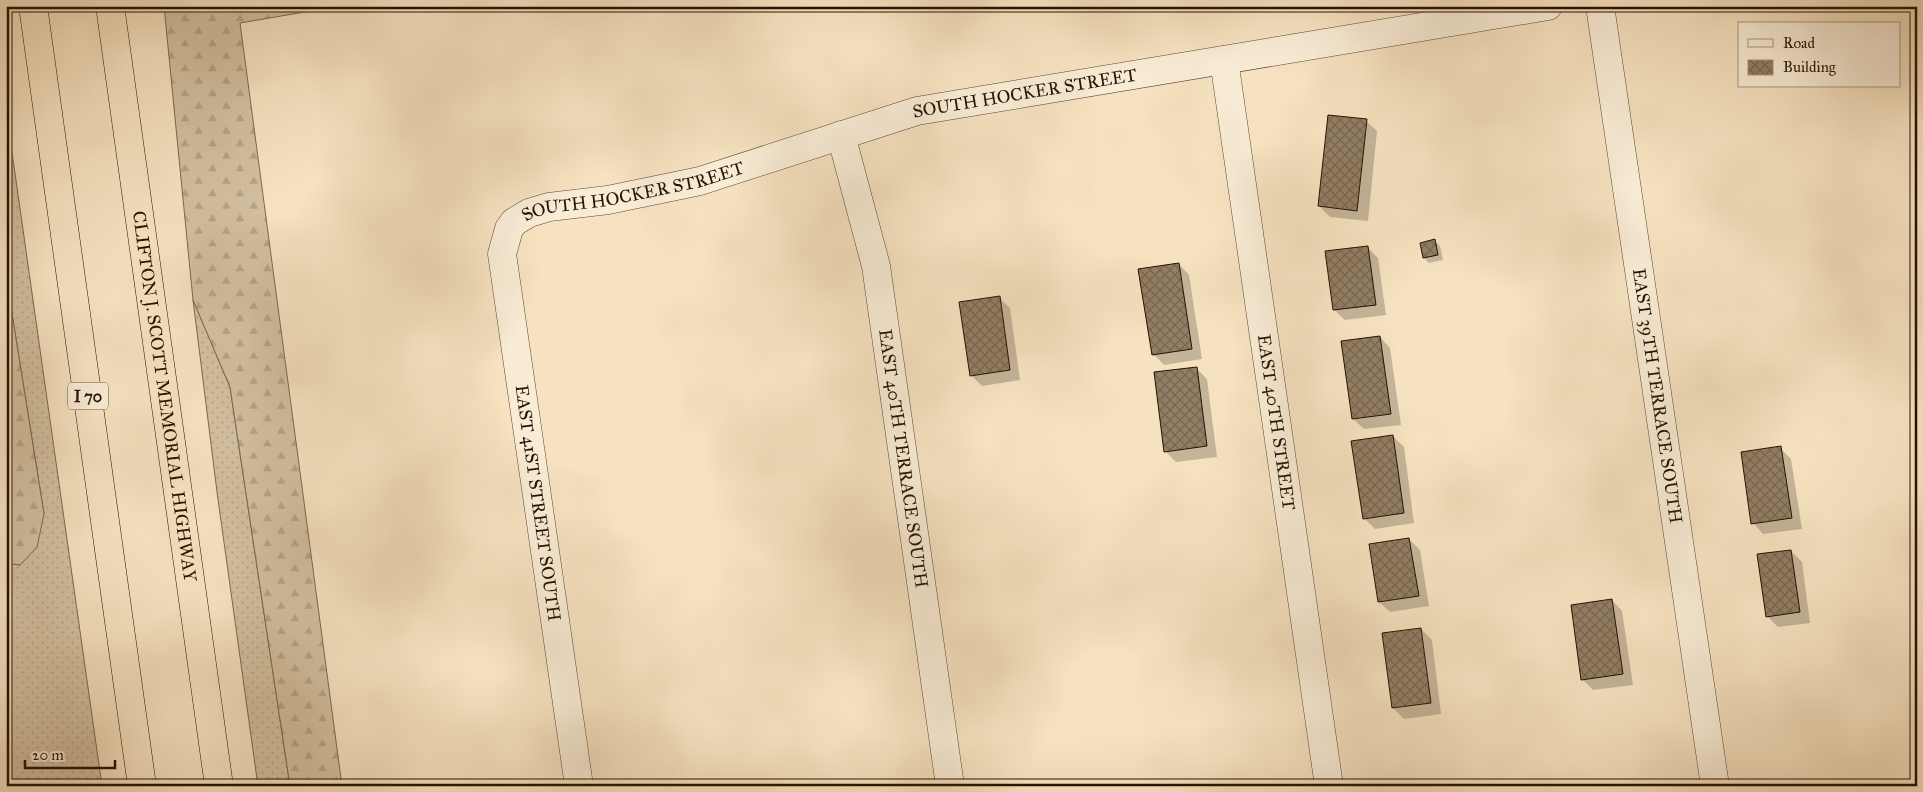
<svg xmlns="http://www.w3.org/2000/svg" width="1923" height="792" font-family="'IM FELL Great Primer',serif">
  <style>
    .grass { fill: url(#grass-dots); stroke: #7c6850 }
    .forest { fill: url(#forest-firs); stroke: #7c6850 }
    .shadow { fill: #0003 }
    .building { fill: url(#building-cross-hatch); stroke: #251200 }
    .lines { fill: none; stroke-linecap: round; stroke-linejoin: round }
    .minor-casing { stroke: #594630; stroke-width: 29 }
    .highway-casing { stroke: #251200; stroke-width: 29 }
    .minor { stroke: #f9ecd6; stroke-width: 28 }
    .highway { stroke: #f6e2c0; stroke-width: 28 }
    .labels { text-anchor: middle; stroke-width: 4; stroke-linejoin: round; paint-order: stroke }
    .shield { fill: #f9ecd6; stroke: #655340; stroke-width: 1 }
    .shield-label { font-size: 16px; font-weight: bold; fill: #251200 }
    .street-label { font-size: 18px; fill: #251200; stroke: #f9ecd6 }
  </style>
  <defs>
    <pattern id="grass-dots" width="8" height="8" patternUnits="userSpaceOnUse" patternTransform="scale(1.25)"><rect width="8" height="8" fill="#d2bf9f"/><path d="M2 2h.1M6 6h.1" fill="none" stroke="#b4a387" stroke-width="1.8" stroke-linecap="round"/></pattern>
    <pattern id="forest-firs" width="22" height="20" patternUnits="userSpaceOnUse" patternTransform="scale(1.25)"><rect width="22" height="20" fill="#d2bf9f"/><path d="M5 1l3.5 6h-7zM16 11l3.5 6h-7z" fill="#b4a387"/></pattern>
    <pattern id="building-cross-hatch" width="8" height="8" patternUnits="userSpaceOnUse" patternTransform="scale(1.25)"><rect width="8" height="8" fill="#927e64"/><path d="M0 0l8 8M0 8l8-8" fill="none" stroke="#776650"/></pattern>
  </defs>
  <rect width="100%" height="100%" fill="#f6e2c0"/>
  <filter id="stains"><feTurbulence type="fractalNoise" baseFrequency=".004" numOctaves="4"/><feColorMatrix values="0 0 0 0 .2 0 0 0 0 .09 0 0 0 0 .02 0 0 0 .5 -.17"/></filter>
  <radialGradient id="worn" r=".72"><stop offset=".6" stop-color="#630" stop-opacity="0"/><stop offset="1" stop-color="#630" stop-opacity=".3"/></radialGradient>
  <path class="grass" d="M 6,110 L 102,786 L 12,786 L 6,741 L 6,563 L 20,565 L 44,514 L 6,276 Z
    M 193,300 L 230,387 L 290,786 L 258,786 L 217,492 Z"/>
  <path class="forest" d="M 164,6 L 340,6 L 240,23 L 342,786 L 290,786 L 230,387 L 193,300 Z
    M 6,276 L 44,514 L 37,547 L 20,565 L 6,563 Z"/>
  <path class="shadow" d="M 1366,121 L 1377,131 L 1368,221 L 1330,217 L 1319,206 Z
    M 1435,241 L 1440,246 L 1443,260 L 1429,263 L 1424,258 Z
    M 1367,247 L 1378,258 L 1386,315 L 1345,320 L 1334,310 Z
    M 1179,264 L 1189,275 L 1202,359 L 1164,365 L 1153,354 Z
    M 999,298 L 1010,308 L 1020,380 L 982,386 L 971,375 Z
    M 1380,337 L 1390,348 L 1401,425 L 1364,429 L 1353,419 Z
    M 1196,368 L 1207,379 L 1217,457 L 1176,462 L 1165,451 Z
    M 1393,436 L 1404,447 L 1414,523 L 1375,529 L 1364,518 Z
    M 1780,448 L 1791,459 L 1802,529 L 1763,534 L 1753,523 Z
    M 1409,539 L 1420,550 L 1429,606 L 1390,612 L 1379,602 Z
    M 1791,551 L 1802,562 L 1810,623 L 1778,627 L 1767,616 Z
    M 1612,600 L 1622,611 L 1633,685 L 1593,690 L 1582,679 Z
    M 1421,629 L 1432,640 L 1441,714 L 1404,719 L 1393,708 L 1383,634 Z"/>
  <path class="building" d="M 1328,115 L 1367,119 L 1357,211 L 1318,206 Z
    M 1435,239 L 1438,255 L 1423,258 L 1420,243 Z
    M 1368,246 L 1376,305 L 1333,310 L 1325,251 Z
    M 1179,263 L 1192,349 L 1152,355 L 1138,269 Z
    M 1000,296 L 1010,370 L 970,376 L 959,302 Z
    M 1380,336 L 1391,414 L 1352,419 L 1341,341 Z
    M 1197,367 L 1207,446 L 1164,452 L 1154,372 Z
    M 1393,435 L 1404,513 L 1363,519 L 1351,441 Z
    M 1781,446 L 1792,518 L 1751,524 L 1741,452 Z
    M 1409,538 L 1419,596 L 1378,602 L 1369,544 Z
    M 1791,550 L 1800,612 L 1766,617 L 1757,554 Z
    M 1612,599 L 1623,674 L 1581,680 L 1571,605 Z
    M 1421,628 L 1431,703 L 1392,708 L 1382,633 Z"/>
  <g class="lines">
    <defs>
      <g id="minor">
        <path id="s1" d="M 1600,6 L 1715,786"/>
        <path id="s2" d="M 1224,60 L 1329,786"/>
        <path id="s3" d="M 841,135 L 876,266 L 950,786"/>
        <path id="s4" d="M 579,786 L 502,254 L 509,229 L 514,222 L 529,213 L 549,207 L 608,200 L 700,181 L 917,111 L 1548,6"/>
      </g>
      <g id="highway">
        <path d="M 33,6 L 142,786"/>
        <path id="s5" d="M 110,6 L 219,786"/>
      </g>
    </defs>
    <use href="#minor" class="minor-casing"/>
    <use href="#highway" class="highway-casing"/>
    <use href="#minor" class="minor"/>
    <use href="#highway" class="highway"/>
  </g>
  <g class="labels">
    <rect class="shield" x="68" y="382.5" width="40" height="27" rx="4"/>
    <g class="shield-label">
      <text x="88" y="402">I 70</text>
    </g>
    <g class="street-label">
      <text dy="6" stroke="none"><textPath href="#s4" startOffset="1101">SOUTH HOCKER STREET</textPath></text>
      <text dy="6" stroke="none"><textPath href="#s4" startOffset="696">SOUTH HOCKER STREET</textPath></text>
      <text dy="6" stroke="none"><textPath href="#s5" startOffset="394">CLIFTON J. SCOTT MEMORIAL HIGHWAY</textPath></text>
      <text dy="6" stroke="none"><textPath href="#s1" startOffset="394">EAST 39TH TERRACE SOUTH</textPath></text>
      <text dy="6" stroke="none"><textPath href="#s2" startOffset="366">EAST 40TH STREET</textPath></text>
      <text dy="6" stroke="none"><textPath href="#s3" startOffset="330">EAST 40TH TERRACE SOUTH</textPath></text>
      <text transform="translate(538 503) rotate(82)" y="6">EAST 41ST STREET SOUTH</text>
    </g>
  </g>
  <rect width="1923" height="792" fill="none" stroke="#f6e2c0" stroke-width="25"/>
  <rect x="8" y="8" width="1908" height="777" fill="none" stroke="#251200" stroke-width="2.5"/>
  <rect x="12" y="12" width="1898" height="767" fill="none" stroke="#251200"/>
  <rect x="1738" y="22" width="162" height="65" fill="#f9ecd6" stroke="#a49580"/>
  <rect x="1748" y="39" width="25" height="8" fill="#f9ecd6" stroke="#a49580"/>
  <text x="1783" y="48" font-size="15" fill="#251200">Road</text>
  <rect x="1748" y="60" width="25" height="15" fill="url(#building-cross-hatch)" stroke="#a49580"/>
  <text x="1783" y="72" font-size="15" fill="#251200">Building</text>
  <path d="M25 760v8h90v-8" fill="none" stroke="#251200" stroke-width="2.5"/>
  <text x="32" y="760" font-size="15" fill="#251200" stroke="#f9ecd6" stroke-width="4" paint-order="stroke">20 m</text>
  <rect width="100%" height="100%" filter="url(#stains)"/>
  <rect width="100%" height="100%" fill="url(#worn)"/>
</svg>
